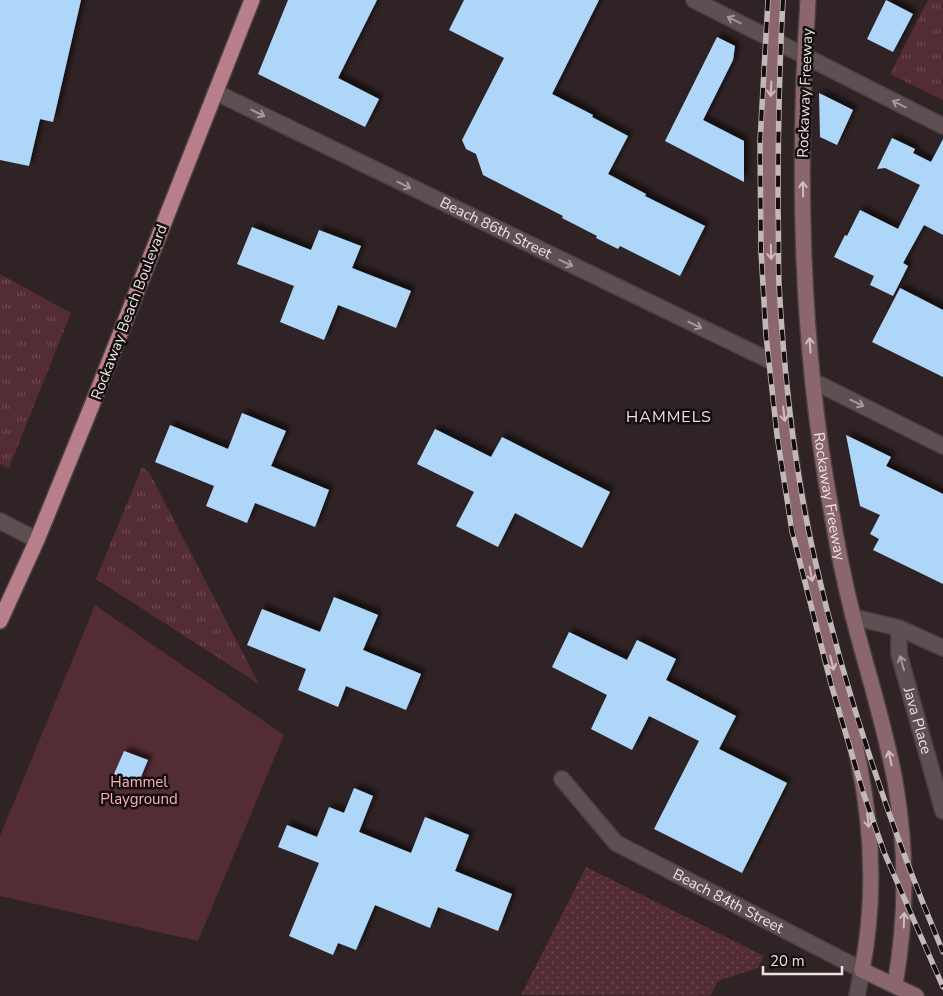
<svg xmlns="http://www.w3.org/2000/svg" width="943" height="996" font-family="'Nunito Sans',sans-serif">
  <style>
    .grass { fill: url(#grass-tufts) }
    .park { fill: #542c34 }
    .garden { fill: url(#garden-dots) }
    .building { fill: #add6f9; filter: url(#shadow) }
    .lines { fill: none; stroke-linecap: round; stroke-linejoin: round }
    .street-casing { stroke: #4a3f41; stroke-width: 18 }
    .secondary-casing { stroke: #4a3f41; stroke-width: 18 }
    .primary-casing { stroke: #4a3f41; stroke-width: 18 }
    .street { stroke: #5e5052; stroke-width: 15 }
    .secondary { stroke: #8b676d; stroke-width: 15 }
    .primary { stroke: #b87e89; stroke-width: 15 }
    .rail-casing { stroke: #c2b8b9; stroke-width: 5.5 }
    .rail { stroke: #140e0f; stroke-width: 4; stroke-dasharray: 11; stroke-linecap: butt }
    .oneway { stroke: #a4999a }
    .oneway2 { stroke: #cebdc0 }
    .labels { text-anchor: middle; stroke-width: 5; stroke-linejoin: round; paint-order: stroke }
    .street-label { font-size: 15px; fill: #ebe2e3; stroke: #140e0f }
    .park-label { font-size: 15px; fill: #fbb0bd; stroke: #140e0f }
    .neighbourhood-label { font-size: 16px; letter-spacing: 1px; fill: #ebe2e3; stroke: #140e0f }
  </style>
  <defs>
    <pattern id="grass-tufts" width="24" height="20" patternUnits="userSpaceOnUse" patternTransform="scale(1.25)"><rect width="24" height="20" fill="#542c34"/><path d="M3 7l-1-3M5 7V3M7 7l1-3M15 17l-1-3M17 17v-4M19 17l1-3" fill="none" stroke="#6d4a51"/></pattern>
    <pattern id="garden-dots" width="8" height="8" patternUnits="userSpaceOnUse" patternTransform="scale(1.25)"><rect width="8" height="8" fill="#542c34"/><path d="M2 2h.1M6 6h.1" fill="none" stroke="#6d4a51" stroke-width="1.8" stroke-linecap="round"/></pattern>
    <filter id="shadow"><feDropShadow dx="4.5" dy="-4.5" stdDeviation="2.5" flood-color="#0009"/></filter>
  </defs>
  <rect width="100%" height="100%" fill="#302325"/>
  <path class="grass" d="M 928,0 L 943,0 L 943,100 L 890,74 Z
    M 0,274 L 71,313 L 9,468 L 0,464 Z
    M 142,467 L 149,472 L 259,684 L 96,579 Z"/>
  <path class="park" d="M 95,605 L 284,735 L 198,941 L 0,896 L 0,836 Z"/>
  <path class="garden" d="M 586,867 L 764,956 L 758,968 L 718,981 L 710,996 L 521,995 Z"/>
  <path class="building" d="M 0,0 L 81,0 L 53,122 L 40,119 L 29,166 L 0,160 Z
    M 288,0 L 377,0 L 338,78 L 379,99 L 365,127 L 258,74 Z
    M 464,0 L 599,0 L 552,94 L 593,115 L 592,117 L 628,136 L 608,174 L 646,194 L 645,196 L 705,226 L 680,276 L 620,246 L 618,249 L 596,238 L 597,236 L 562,218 L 563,216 L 483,175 L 476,154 L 466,149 L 462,140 L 504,58 L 449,30 Z
    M 886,0 L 913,14 L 893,52 L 867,39 Z
    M 717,37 L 735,46 L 733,60 L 703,120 L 744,141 L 744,182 L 665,141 Z
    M 819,93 L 853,110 L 837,145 L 820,137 Z
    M 892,138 L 915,149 L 913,153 L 931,162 L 943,139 L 943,235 L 924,225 L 903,263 L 908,266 L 893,296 L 870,285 L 874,276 L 834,257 L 845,235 L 847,236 L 860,210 L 898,229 L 920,185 L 885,168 L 877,169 Z
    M 252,227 L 311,250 L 319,230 L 361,246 L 352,268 L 411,291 L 396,328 L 338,305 L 324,340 L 280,322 L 294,286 L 237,264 Z
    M 900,288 L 943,310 L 943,377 L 872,342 Z
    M 242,413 L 286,431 L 271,466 L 329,490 L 315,527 L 255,503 L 247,523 L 206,506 L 214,486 L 155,462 L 170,425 L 228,449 Z
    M 435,429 L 491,457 L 502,437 L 610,492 L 582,548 L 515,513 L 498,547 L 456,526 L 474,492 L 417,464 Z
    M 846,435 L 891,457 L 886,466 L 943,494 L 943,584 L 873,550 L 879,539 L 870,534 L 880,515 L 860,506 Z
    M 334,597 L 378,615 L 363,650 L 421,674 L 406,710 L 346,686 L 338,707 L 298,690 L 306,669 L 247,645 L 262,609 L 320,632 Z
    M 569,632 L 627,660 L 637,640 L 676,659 L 666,680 L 736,716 L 719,749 L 787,783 L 742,873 L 654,829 L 699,741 L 649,716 L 632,750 L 591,729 L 607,695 L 552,667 Z
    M 124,751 L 148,760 L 138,784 L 114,774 Z
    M 354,788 L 373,796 L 359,832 L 411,853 L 425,817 L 469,835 L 455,871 L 512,894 L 498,931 L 438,907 L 430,928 L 375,905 L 356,950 L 338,943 L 333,955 L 289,936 L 319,863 L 278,847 L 287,825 L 317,837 L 329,807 L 344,813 Z"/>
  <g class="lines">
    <defs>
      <g id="street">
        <path d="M 694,0 L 943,126"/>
        <path id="s1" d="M 215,92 L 779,365"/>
        <path d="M 813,381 L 943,446"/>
        <path d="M 0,521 L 37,540"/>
        <path d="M 853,617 L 899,628 L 943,648"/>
        <path id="s2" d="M 899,628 L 899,654 L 943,811"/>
        <path id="s3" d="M 562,779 L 616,843 L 862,970 L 857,996"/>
      </g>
      <g id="secondary">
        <path d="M 777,0 C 774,43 771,85 770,128 C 766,241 774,355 792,467 C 802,532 816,596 831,660 C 837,680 843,701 849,721 C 871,802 878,887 862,970 L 916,996"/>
        <path id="s4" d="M 808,0 C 797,169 800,342 831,509 C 837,545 844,581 853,616 C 867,671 885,726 895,781 C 907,851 907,915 895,985"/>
      </g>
      <path id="primary" d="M 0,621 L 37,540 L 92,405 L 252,0"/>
    </defs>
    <use href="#street" class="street-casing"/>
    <use href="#secondary" class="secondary-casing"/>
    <use href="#primary" class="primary-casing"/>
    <use href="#street" class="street"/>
    <use href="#secondary" class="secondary"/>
    <use href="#primary" class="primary"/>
    <defs>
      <path id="rail" d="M 768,0 L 760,142 L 761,251 L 766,335 L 777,435 L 792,531 L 831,684 L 864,795 L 884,852 L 943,987
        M 783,0 C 779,70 778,140 778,211 C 779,235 778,260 779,284 C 784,375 794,468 814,556 C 845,692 889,824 943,952"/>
    </defs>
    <use href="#rail" class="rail-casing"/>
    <use href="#rail" class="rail"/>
  </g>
  <defs><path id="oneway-shaft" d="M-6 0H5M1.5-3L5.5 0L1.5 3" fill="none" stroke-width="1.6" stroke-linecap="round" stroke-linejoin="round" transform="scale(1.25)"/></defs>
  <g class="oneway">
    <use href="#oneway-shaft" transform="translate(734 20) rotate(-153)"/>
    <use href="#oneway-shaft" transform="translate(899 104) rotate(-153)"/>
    <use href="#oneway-shaft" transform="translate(258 113) rotate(26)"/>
    <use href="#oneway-shaft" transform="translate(404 185) rotate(26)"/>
    <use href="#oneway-shaft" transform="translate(566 263) rotate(26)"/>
    <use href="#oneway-shaft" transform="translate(695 325) rotate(26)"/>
    <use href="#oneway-shaft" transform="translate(857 403) rotate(26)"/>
    <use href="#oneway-shaft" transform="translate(902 663) rotate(-106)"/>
  </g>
  <g class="oneway2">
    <use href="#oneway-shaft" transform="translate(771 89) rotate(93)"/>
    <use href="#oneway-shaft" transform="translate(803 189) rotate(-91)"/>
    <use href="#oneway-shaft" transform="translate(771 252) rotate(88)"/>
    <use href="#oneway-shaft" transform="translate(810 345) rotate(-94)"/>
    <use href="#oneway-shaft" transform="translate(784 414) rotate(83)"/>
    <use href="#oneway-shaft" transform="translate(811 574) rotate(79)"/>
    <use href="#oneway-shaft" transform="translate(832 663) rotate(76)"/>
    <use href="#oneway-shaft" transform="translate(890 758) rotate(-102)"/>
    <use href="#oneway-shaft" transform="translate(868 820) rotate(83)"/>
    <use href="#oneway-shaft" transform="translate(904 920) rotate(-88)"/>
  </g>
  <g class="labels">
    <g class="street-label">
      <text transform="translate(805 93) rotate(-88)" y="5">Rockaway Freeway</text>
      <text dy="5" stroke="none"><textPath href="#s1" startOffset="312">Beach 86th Street</textPath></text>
      <text transform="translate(129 312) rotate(-69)" y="5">Rockaway Beach Boulevard</text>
      <text dy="5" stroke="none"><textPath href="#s4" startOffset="498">Rockaway Freeway</textPath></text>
      <text dy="5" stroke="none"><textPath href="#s2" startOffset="95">Java Place</textPath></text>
      <text dy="5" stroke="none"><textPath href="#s3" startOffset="210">Beach 84th Street</textPath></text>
    </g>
    <g class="park-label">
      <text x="139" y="787">Hammel<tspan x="139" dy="17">Playground</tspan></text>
    </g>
    <g class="neighbourhood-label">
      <text x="669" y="422">HAMMELS</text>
    </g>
  </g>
  <path d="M763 966v8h79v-8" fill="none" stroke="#ebe2e3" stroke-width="2.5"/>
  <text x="770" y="966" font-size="15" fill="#ebe2e3" stroke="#140e0f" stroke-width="4" paint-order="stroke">20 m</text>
</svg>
